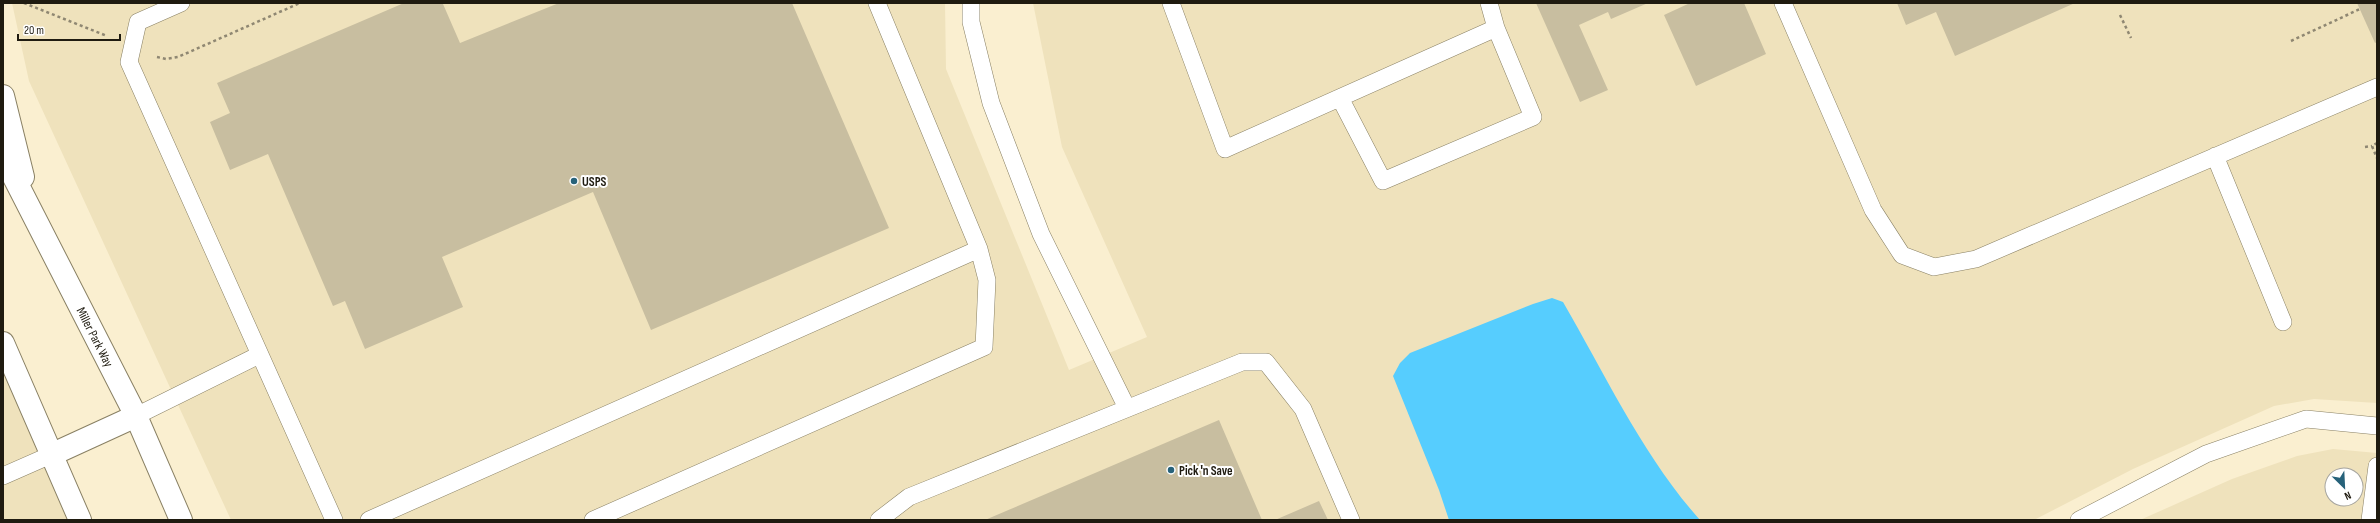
<svg xmlns="http://www.w3.org/2000/svg" width="2380" height="523" font-family="'Sofia Sans Condensed',sans-serif">
  <style>
    .built { fill: #efe2bc; fill-rule: evenodd }
    .water { fill: #56cdfe }
    .building { fill: #c8bea0 }
    .lines { fill: none; stroke-linecap: round; stroke-linejoin: round }
    .service-casing { stroke: #898064; stroke-width: 18 }
    .secondary-casing { stroke: #898064; stroke-width: 24 }
    .path { stroke: #8f8772; stroke-width: 2.5; stroke-dasharray: 3 3; stroke-linecap: butt }
    .service { stroke: #fff; stroke-width: 17 }
    .secondary { stroke: #fff; stroke-width: 22 }
    .poi-dot { fill: #27627a; stroke: #fff; stroke-width: 1.5 }
    .labels { text-anchor: middle; stroke-width: 4; stroke-linejoin: round; paint-order: stroke }
    .poi-label { font-size: 13px; font-weight: bold; fill: #1f1b10; stroke: #fff; text-anchor: start }
    .street-label { font-size: 13px; fill: #1f1b10; stroke: #fff }
  </style>
  <rect width="100%" height="100%" fill="#faefd0"/>
  <path class="built" d="M 12,3 L 945,3 L 946,69 L 1069,370 L 1147,337 L 1062,147 L 1033,3 L 2377,3 L 2377,403 L 2314,399 L 2274,406 L 2133,469 L 2034,520 L 231,520 L 29,81 Z
    M 3,343 L 80,520 L 3,520 Z
    M 2333,449 L 2377,453 L 2377,520 L 2140,520 L 2232,479 L 2297,456 ZM 2332,475 L 2356,475 L 2356,499 L 2332,499 Z"/>
  <path class="water" d="M 1552,298 L 1563,302 C 1606,376 1643,456 1700,520 L 1449,520 L 1439,490 L 1393,376 L 1400,363 L 1410,353 L 1533,304 Z"/>
  <path class="building" d="M 404,3 L 443,4 L 460,43 L 559,3 L 792,3 L 889,228 L 651,330 L 593,192 L 442,257 L 463,307 L 365,349 L 345,301 L 333,306 L 268,154 L 230,170 L 210,122 L 230,113 L 217,83 Z
    M 1536,3 L 1648,3 L 1611,19 L 1608,12 L 1579,25 L 1608,90 L 1580,102 Z
    M 1690,3 L 1744,3 L 1766,54 L 1696,86 L 1664,15 Z
    M 1897,3 L 2075,3 L 1955,56 L 1936,12 L 1906,25 Z
    M 2357,3 L 2377,3 L 2377,42 L 2375,43 Z
    M 1219,420 L 1262,520 L 985,520 Z
    M 1319,501 L 1328,520 L 1275,520 Z"/>
  <g class="lines">
    <defs>
      <path id="service" d="M 181,3 L 138,22 L 129,62 L 334,520
        M 971,3 L 971,22 L 991,103 L 1041,234 L 1127,408
        M 1171,3 L 1225,149 L 1496,28 L 1489,3
        M 1783,3 L 1873,210 L 1902,255 L 1934,267 L 1976,259 L 2377,87
        M 1340,98 L 1383,181 L 1533,117 L 1496,28
        M 2215,156 L 2283,322
        M 136,416 L 259,355
        M 3,476 L 53,454
        M 369,520 L 979,249
        M 593,520 L 984,347 L 987,280 L 979,249 L 877,3
        M 879,520 L 909,497 L 1242,362 L 1266,362 L 1303,409 L 1351,520
        M 2079,520 L 2206,454 L 2306,419 L 2377,426
        M 2370,520 L 2377,466"/>
      <g id="secondary">
        <path d="M 3,96 L 23,177"/>
        <path id="s1" d="M 3,156 L 136,416 L 181,520"/>
        <path d="M 3,343 L 80,520"/>
        <path d="M 53,454 L 136,416"/>
      </g>
    </defs>
    <use href="#service" class="service-casing"/>
    <use href="#secondary" class="secondary-casing"/>
    <path class="path" d="M 24,3 L 107,36
      M 2120,15 L 2131,38
      M 2291,41 L 2360,9
      M 157,57 L 166,59 L 178,57 L 300,3
      M 2377,143 L 2372,146 L 2377,158
      M 2365,147 L 2372,146"/>
    <use href="#service" class="service"/>
    <use href="#secondary" class="secondary"/>
  </g>
  <g class="poi-dot">
    <circle cx="574" cy="181" r="4"/>
    <circle cx="1171" cy="470" r="4"/>
  </g>
  <g class="labels">
    <g class="poi-label">
      <text x="582" y="186">USPS</text>
      <text x="1179" y="475">Pick 'n Save</text>
    </g>
    <g class="street-label">
      <text dy="5" stroke="none"><textPath href="#s1" startOffset="203">Miller Park Way</textPath></text>
    </g>
  </g>
  <rect width="2380" height="523" fill="none" stroke="#1f1b10" stroke-width="8"/>
  <g transform="translate(2344 487) rotate(156)"><circle r="19" fill="#ffffff" stroke="#a5a49f"/>
  <path d="M0-3L7 15L0 10L-7 15Z" fill="#27627a"/>
  <text y="-6" font-size="11" font-weight="bold" text-anchor="middle" fill="#1f1b10">N</text>
  </g>
  <path d="M18 34v6h102v-6" fill="none" stroke="#1f1b10" stroke-width="2"/>
  <text x="24" y="34" font-size="12" fill="#1f1b10" stroke="#ffffff" stroke-width="3" paint-order="stroke">20 m</text>
</svg>
